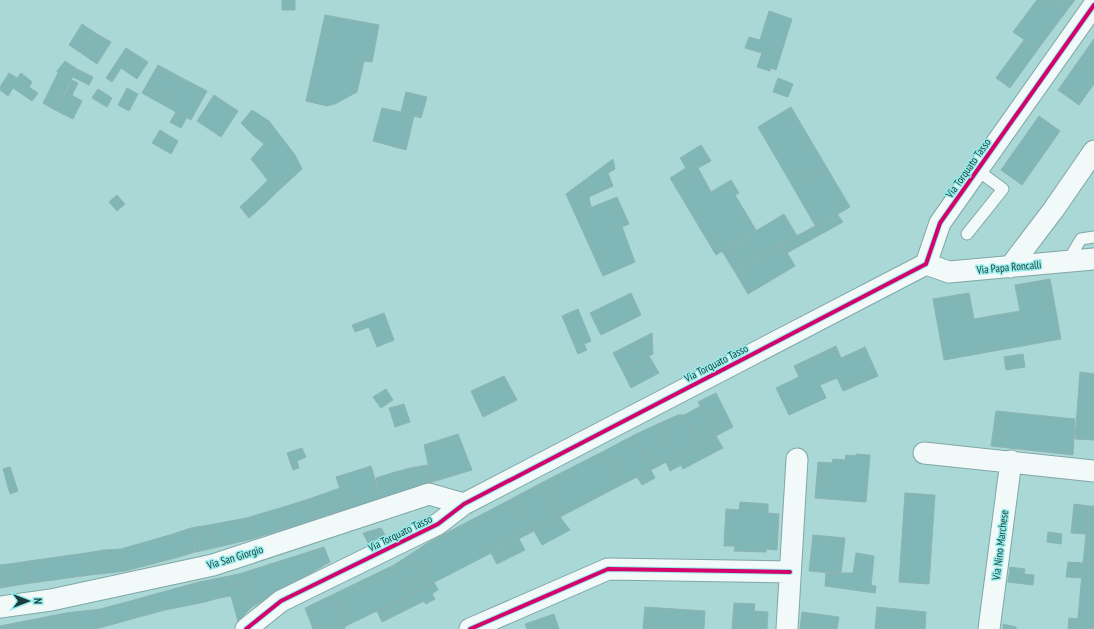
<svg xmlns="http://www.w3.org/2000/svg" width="1094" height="629" font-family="'PT Sans Narrow',sans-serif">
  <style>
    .building { fill: #81b6b6; stroke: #8eb3b2 }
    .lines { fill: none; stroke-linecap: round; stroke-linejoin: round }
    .service-casing { stroke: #81a6a6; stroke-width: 13 }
    .minor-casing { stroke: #81a6a6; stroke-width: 23 }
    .service { stroke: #f2f9f9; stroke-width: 11 }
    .minor { stroke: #f2f9f9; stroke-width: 21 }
    .cycleway-casing { stroke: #96ecea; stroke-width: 6 }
    .cycleway { stroke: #d6006c; stroke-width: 4 }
    .labels { text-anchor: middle; stroke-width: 3; stroke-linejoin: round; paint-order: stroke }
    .street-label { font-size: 11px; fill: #193e3d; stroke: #96ecea }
  </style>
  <rect width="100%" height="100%" fill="#aad8d7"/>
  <path class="building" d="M 282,0 L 295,0 L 295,10 L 282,10 Z
    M 1037,0 L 1058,0 L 1068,9 L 1038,49 L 1013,32 Z
    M 1058,0 L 1075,0 L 1068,9 Z
    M 769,11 L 792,19 L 776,70 L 771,68 L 770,71 L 757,67 L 762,53 L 745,48 L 749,37 L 760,40 Z
    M 325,15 L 379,25 L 372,62 L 364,61 L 357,92 L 335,104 L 327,106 L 306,101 Z
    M 82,24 L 97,34 L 84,55 L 69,45 Z
    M 97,34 L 111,42 L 97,64 L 84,55 Z
    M 1094,39 L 1094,84 L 1079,105 L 1058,90 Z
    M 1024,40 L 1038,49 L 1010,88 L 996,78 Z
    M 126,48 L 148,62 L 137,79 L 121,68 L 112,82 L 106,78 Z
    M 65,61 L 77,69 L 55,110 L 43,103 L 58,73 L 57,71 Z
    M 158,65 L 182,78 L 167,107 L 142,93 Z
    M 77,69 L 93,77 L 89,85 L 73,77 Z
    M 9,73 L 17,78 L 21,73 L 32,82 L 29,87 L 38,93 L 32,101 L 13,88 L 8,96 L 0,90 L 0,87 Z
    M 182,78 L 207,91 L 191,120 L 167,107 Z
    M 778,78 L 793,84 L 788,97 L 773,92 Z
    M 72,80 L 78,83 L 72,95 L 66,92 Z
    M 127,88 L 138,94 L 129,111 L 118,105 Z
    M 98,89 L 112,98 L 107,107 L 92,98 Z
    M 66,92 L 82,101 L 73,119 L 55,110 Z
    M 406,92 L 427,97 L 421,118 L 414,116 L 406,150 L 373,141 L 382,108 L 401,112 Z
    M 214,95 L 238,111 L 221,137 L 197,121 Z
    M 791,107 L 827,168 L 793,187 L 758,127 Z
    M 252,110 L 269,121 L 254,136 L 241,123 Z
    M 176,112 L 187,117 L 181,128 L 170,122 Z
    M 1039,116 L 1060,131 L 1022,185 L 1001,170 Z
    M 269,121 L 295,155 L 302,169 L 277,192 L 251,159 L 264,144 L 254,136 Z
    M 160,130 L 178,141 L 171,154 L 152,143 Z
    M 701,145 L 711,161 L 698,168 L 711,192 L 731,180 L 739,193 L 735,195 L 756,230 L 716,255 L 670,178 L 686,168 L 680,158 Z
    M 613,159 L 615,169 L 608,173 L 613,186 L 589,197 L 591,207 L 575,214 L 566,194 Z
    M 827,168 L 850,207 L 816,227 L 793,187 Z
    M 268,180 L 277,192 L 267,202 L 257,191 Z
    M 257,191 L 267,202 L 249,218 L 240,207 Z
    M 117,195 L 125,204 L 117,211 L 109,202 Z
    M 617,197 L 629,224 L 622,227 L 635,262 L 603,276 L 575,214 Z
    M 784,214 L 797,236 L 744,267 L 731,246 Z
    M 837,214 L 843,222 L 787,253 L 782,244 Z
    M 782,244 L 795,266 L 748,294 L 735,272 Z
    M 731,246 L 744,267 L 735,272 L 722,251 Z
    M 1050,279 L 1061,339 L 944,360 L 933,299 L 969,293 L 974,319 L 1020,311 L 1015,285 Z
    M 631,293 L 641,315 L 601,335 L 590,313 Z
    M 578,309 L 591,341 L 584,344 L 587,350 L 578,354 L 562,316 Z
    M 384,313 L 394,340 L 377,347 L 369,327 L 355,332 L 352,325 Z
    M 652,333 L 653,354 L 622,370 L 613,353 Z
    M 836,346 L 841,358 L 865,347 L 878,376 L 843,391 L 837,378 L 820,385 L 826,398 L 789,415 L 776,388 L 799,377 L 794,366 Z
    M 1023,354 L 1025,367 L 1006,370 L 1004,357 Z
    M 649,356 L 659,373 L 631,388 L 622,370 Z
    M 1080,372 L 1094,374 L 1094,440 L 1075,439 Z
    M 504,376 L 517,400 L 483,417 L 471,391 Z
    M 386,389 L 393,400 L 381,408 L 373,397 Z
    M 716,393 L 733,427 L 716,436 L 698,402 Z
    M 404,404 L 410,422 L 395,427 L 389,408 Z
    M 701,406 L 716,436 L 697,446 L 684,415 Z
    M 996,411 L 1075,419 L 1073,455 L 991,446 Z
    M 678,415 L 684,415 L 697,446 L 676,457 L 660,423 Z
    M 660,423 L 676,457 L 651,470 L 634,435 Z
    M 458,434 L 472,470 L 432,482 L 424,445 Z
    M 634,435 L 651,470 L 621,485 L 604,451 Z
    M 716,436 L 723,448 L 683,469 L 681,465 L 670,471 L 666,462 Z
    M 302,448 L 306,457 L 297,461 L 299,468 L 293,470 L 287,453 Z
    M 604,451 L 621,485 L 560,517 L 543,482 Z
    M 856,454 L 870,455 L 866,502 L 815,498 L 818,462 L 832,463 L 833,459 L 845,460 L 846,455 L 856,456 Z
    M 428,465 L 432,482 L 417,487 L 410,468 Z
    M 371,466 L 381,499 L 347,509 L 336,477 Z
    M 10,467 L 18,491 L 10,494 L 3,469 Z
    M 410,468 L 417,487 L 398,493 L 392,473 Z
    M 651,470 L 655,478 L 642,485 L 637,477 Z
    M 392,473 L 398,493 L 381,499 L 376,478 Z
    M 543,482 L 560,517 L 534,531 L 515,497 Z
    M 340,488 L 347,509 L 331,514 L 323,494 Z
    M 905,493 L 935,495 L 929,584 L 899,582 Z
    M 323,494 L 331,514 L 312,520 L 306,500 Z
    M 515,497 L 534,531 L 427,586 L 411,554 L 429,542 Z
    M 306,500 L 312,520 L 288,528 L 280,508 Z
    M 740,502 L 768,504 L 768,513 L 779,514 L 777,550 L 766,549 L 766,552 L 734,551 L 735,546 L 724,546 L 726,509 L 739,510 Z
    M 1074,504 L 1089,506 L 1086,534 L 1071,533 Z
    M 1089,506 L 1094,506 L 1094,564 L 1083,563 Z
    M 280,508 L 288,528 L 252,539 L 246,518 Z
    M 560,517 L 570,530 L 542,545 L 534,531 Z
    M 246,518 L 252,539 L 214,548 L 209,525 Z
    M 209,525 L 214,548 L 196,552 L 191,528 Z
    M 191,528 L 195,552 L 179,557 L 173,534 Z
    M 381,528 L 385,535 L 368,543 L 363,533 Z
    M 1048,532 L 1062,534 L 1061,544 L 1047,542 Z
    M 173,534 L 179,557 L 125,571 L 121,549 Z
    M 813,535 L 845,538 L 841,574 L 809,571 Z
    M 519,539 L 525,550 L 497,564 L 491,553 Z
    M 324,547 L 330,562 L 252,607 L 244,582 L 218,588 L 219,598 L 205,602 L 199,582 L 239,574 Z
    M 121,549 L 125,571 L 109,573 L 104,550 Z
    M 104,550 L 109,573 L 90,575 L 86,553 Z
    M 86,553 L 90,575 L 31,583 L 29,561 Z
    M 856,553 L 874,556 L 871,585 L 876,586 L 875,593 L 825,586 L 826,573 L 853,573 Z
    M 411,554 L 427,586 L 409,595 L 394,565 Z
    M 29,561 L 31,583 L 12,586 L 9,564 Z
    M 1068,562 L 1083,563 L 1082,578 L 1066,577 Z
    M 1083,563 L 1094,564 L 1094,629 L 1077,629 Z
    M 9,564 L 12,586 L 0,588 L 0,565 Z
    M 394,565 L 409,595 L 344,627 L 334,594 Z
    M 1010,567 L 1025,569 L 1024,574 L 1034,575 L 1033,585 L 1008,582 Z
    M 199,582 L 205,602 L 165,610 L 163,602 L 150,605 L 148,596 Z
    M 244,582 L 252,607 L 238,621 L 231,596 L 219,598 L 218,588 Z
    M 434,582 L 438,590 L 432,594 L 435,599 L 426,604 L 424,601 L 382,622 L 377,611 Z
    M 334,594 L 345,629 L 313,629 L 305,608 Z
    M 148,596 L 150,605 L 163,602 L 165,610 L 139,617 L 134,600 Z
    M 134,600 L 139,617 L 103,627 L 100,609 Z
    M 734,603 L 755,604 L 754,611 L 768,612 L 767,629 L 732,629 Z
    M 645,607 L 705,611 L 704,629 L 643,629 Z
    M 877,607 L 926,612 L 925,629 L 875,629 Z
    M 100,609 L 103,627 L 94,629 L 67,629 L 66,613 Z
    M 802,612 L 839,617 L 837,629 L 800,629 Z
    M 66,613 L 67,629 L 0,629 L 0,626 Z
    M 554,614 L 559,629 L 527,629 L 525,624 Z
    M 1069,618 L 1078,619 L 1077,629 L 1068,629 Z
    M 1003,624 L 1016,627 L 1016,629 L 1003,629 Z"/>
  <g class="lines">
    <defs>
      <path id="service" d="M 967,234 L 1003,189 L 977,170
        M 1068,261 L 1081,239 L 1094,237"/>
      <path id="minor" d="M 926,264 L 949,272 L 1094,259
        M 1010,267 L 1054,209 L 1094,151
        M 924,453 L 1094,471
        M 0,607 L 51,600 L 213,565 L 429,494 L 464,504
        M 246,629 L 281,601 L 438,524 L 464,504 L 926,264 L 940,223 L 1094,5
        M 470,629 L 608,569 L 790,572
        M 787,629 L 797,459
        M 989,629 L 1011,461"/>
    </defs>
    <use href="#service" class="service-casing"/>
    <use href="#minor" class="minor-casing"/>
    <use href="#service" class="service"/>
    <use href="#minor" class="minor"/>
    <defs>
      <path id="cycleway" d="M 246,629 L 281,601 L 438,524 L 464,504 L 926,264 L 940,223 L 1094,5
        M 470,629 L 608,569 L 790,572"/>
    </defs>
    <use href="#cycleway" class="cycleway-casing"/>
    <use href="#cycleway" class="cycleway"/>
  </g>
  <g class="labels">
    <g class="street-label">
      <text transform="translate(968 168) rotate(-55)" y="4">Via Torquato Tasso</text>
      <text transform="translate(1009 267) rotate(-5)" y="4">Via Papa Roncalli</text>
      <text transform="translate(716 363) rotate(-27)" y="4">Via Torquato Tasso</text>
      <text transform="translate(400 533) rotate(-26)" y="4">Via Torquato Tasso</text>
      <text transform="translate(1000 545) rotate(-83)" y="4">Via Nino Marchese</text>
      <text transform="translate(235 557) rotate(-17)" y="4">Via San Giorgio</text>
    </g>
  </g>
  <g transform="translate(28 601) rotate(90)" stroke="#96ecea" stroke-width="3" paint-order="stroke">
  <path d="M0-3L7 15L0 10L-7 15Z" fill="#193e3d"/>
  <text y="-6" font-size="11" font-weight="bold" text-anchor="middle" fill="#193e3d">N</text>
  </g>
</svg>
